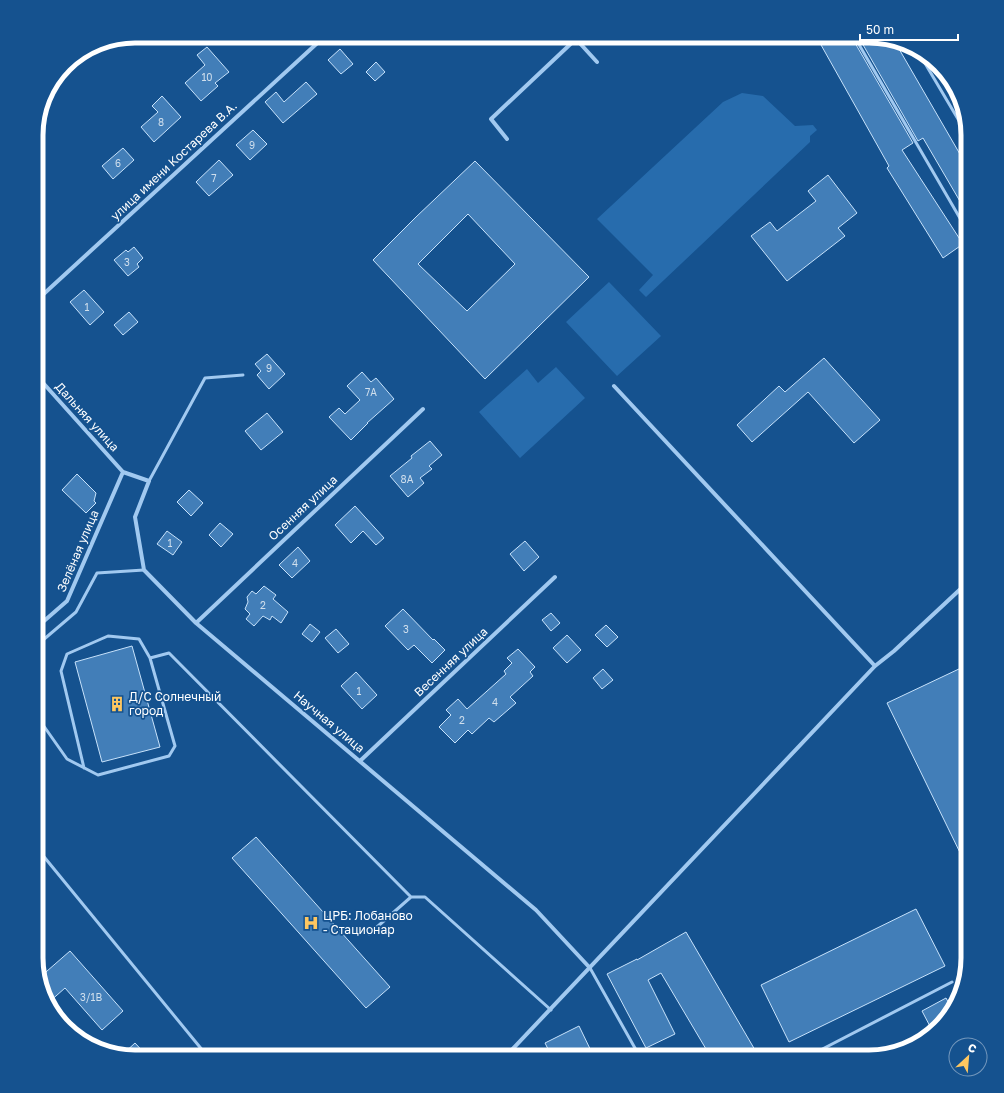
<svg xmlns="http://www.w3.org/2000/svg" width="1004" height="1093" font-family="'Golos Text',sans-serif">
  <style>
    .green { fill: #276cad }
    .building { fill: #427eb8; stroke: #c7e2fb; fill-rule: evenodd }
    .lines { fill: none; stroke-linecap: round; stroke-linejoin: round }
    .lane { stroke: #a1c9f0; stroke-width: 3 }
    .street { stroke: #a1c9f0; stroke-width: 4 }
    .labels { text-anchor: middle; stroke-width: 3.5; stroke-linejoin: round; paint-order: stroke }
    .number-label { font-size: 10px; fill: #d0dfed }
    .street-label { font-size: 12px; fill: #fff; stroke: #15528f }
    .poi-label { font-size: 12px; fill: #fff; stroke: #15528f; text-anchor: start }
    .rim { fill: none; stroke: #fff; stroke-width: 5 }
  </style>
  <rect width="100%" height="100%" fill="#15528f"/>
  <path class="green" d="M 742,93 L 763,96 L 795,126 L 813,125 L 817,130 L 810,136 L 810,142 L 646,297 L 639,290 L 653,275 L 597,219 L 723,102 Z
    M 609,282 L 661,336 L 617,376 L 566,322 Z
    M 556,367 L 585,398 L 520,458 L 479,412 L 527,369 L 538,383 Z"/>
  <path class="building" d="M 816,36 L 851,36 L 913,143 L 902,150 L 963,244 L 943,258 L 887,168 L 889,166 Z
    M 858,36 L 875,36 L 895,42 L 968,168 L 968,215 L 923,138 L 918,141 Z
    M 207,47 L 229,72 L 215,83 L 218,86 L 201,101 L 185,83 L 205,65 L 197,55 Z
    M 340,49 L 353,64 L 341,74 L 328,60 Z
    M 376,62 L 385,72 L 375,81 L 366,72 Z
    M 306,82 L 317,94 L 283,123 L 265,102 L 276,92 L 284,102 Z
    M 162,96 L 181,117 L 154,142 L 141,127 L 158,112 L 152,106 Z
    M 253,130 L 267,144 L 250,160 L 236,145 Z
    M 123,148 L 134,160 L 113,179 L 102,166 Z
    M 219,160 L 233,175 L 209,196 L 196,182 Z
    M 475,161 L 589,277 L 485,379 L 373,260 L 416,217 ZM 468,214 L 515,264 L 467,311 L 418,264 Z
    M 828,175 L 857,213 L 838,228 L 845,236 L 787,281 L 751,236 L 770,222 L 777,231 L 816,201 L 808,191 Z
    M 134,247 L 143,258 L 137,264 L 139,267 L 128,276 L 114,260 L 126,250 L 128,252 Z
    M 84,290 L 104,312 L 90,325 L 70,302 Z
    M 129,312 L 138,322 L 123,335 L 114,325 Z
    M 267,354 L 285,374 L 269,389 L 257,375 L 261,371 L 255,364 Z
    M 824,358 L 880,420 L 854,443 L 808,392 L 752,442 L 737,425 L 779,386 L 785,392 Z
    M 362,372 L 371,382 L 376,378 L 394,399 L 367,423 L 368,423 L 351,440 L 329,417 L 339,408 L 345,414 L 360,400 L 347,386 Z
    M 267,413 L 283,432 L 261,450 L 245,431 Z
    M 430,441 L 442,455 L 429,466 L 432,469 L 420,478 L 424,483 L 408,497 L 390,476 L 412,458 L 411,456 Z
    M 77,474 L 96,493 L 94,501 L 96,503 L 86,513 L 62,490 Z
    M 189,490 L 203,503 L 191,516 L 177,502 Z
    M 355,506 L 384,538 L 376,545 L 363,531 L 351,543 L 335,525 Z
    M 220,523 L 233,534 L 221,547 L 209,535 Z
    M 167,531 L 182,542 L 173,555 L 157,544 Z
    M 525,541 L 539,557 L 524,571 L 510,554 Z
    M 298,547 L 310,561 L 292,578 L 279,565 Z
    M 264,586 L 276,595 L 273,599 L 288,612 L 281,623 L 272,616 L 270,620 L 263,616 L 254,626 L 246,619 L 250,614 L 245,609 L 248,602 L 247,597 L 252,591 L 256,594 Z
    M 403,609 L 433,640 L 434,639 L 445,650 L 432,663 L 414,645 L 408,650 L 385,626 Z
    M 551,613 L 560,623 L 551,631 L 542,620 Z
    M 310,624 L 320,632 L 312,642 L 302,634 Z
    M 606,625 L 618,637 L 607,647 L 595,635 Z
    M 336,629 L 349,644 L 338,653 L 325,638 Z
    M 567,635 L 581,650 L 567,663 L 553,648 Z
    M 132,646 L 160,747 L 102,762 L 75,662 Z
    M 518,649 L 535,667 L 530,672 L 533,676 L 510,697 L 516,703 L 494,722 L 489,718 L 472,734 L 468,730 L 455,743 L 439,727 L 451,715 L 446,710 L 458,699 L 467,709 L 506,674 L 504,671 L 512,663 L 507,658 Z
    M 961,668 L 968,683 L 968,869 L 887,703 Z
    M 603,669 L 613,680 L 602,689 L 593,678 Z
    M 356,672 L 377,695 L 362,709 L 341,686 Z
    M 256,837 L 390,987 L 366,1008 L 232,858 Z
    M 916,909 L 945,966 L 789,1042 L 761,985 Z
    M 686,932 L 755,1050 L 742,1057 L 689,1057 L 706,1049 L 661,973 L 648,980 L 675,1034 L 646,1048 L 607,974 L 637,959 L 637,960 Z
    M 70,951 L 123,1011 L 102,1030 L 65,988 L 48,1003 L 41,990 L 39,978 Z
    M 946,998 L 952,1009 L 933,1032 L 922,1011 Z
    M 579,1026 L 594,1057 L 552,1057 L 545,1043 Z
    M 135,1043 L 148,1057 L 135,1057 L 123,1054 Z"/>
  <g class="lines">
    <path class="lane" d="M 854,36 L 968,232
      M 916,48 L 968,136
      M 149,481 L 205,378 L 243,375
      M 36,646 L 76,612 L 97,573 L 144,570
      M 36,715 L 67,759 L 98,775 L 169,756 L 175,746 L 150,658 L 169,653 L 411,897
      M 84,768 L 61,671 L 67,654 L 108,636 L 139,639 L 150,658
      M 36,847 L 208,1057
      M 369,934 L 411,897 L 425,897 L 551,1010
      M 590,968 L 640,1057
      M 807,1057 L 952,982"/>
    <path class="street" d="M 576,39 L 597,62
      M 507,139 L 491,119 L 579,36
      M 36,301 L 325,36
      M 36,375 L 123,472 L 149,481 L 135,517 L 144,570 L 196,623 L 536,910 L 590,968
      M 614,386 L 875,666
      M 196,623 L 423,409
      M 36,628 L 67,601 L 123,472
      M 360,761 L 555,577
      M 505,1057 L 875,666 L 894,651 L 968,582"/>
  </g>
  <defs>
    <symbol id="building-bare" viewBox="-9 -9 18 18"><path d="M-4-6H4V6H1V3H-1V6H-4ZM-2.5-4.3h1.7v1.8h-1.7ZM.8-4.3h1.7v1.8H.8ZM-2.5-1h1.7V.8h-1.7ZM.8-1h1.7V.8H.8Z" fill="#ffc760" stroke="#15528f" stroke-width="2.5" paint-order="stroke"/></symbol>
    <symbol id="hospital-bare" viewBox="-9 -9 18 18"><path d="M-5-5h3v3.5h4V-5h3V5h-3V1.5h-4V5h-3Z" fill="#ffc760" stroke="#15528f" stroke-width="2.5" paint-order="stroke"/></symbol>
  </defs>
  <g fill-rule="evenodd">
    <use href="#building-bare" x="106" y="693" width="22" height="22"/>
    <use href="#hospital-bare" x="300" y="912" width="22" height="22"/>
  </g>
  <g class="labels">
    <g class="number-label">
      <text x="207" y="81">10</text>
      <text x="161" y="126">8</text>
      <text x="252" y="149">9</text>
      <text x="118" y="167">6</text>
      <text x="214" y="182">7</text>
      <text x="127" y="266">3</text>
      <text x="87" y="311">1</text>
      <text x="269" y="372">9</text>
      <text x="371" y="396">7А</text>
      <text x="407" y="483">8А</text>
      <text x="170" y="547">1</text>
      <text x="295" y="567">4</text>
      <text x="263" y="609">2</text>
      <text x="406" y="633">3</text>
      <text x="359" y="695">1</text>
      <text x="495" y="706">4</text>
      <text x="462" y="724">2</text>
      <text x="91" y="1001">3/1В</text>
    </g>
    <g class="street-label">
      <text transform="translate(174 161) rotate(-43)" y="4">улица имени Костарева В.А.</text>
      <text transform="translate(87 417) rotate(48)" y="4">Дальняя улица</text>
      <text transform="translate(303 508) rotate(-43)" y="4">Осенняя улица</text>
      <text transform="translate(78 551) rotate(-67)" y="4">Зелёная улица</text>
      <text transform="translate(451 662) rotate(-43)" y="4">Весенняя улица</text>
      <text transform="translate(329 722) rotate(40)" y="4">Научная улица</text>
    </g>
    <g class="poi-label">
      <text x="129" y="701">Д/С Солнечный<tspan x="129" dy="14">город</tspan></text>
      <text x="323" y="920">ЦРБ: Лобаново<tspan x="323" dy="14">- Стационар</tspan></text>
    </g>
  </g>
  <path d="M0 0H1004V1093H0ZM135 43H869A92 92 0 0 1 961 135V958A92 92 0 0 1 869 1050H135A92 92 0 0 1 43 958V135A92 92 0 0 1 135 43Z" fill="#15528f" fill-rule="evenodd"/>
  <path class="rim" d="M135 43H869A92 92 0 0 1 961 135V958A92 92 0 0 1 869 1050H135A92 92 0 0 1 43 958V135A92 92 0 0 1 135 43Z"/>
  <g transform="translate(968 1057) rotate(26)"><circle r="19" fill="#15528f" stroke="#7397bc"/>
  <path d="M0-3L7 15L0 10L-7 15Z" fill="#ffc760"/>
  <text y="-6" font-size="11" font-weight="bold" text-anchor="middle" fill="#ffffff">С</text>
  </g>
  <path d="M860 34v6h98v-6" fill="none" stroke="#ffffff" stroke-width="2"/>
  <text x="866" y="34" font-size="12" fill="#ffffff" stroke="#15528f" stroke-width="3" paint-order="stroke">50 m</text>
</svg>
